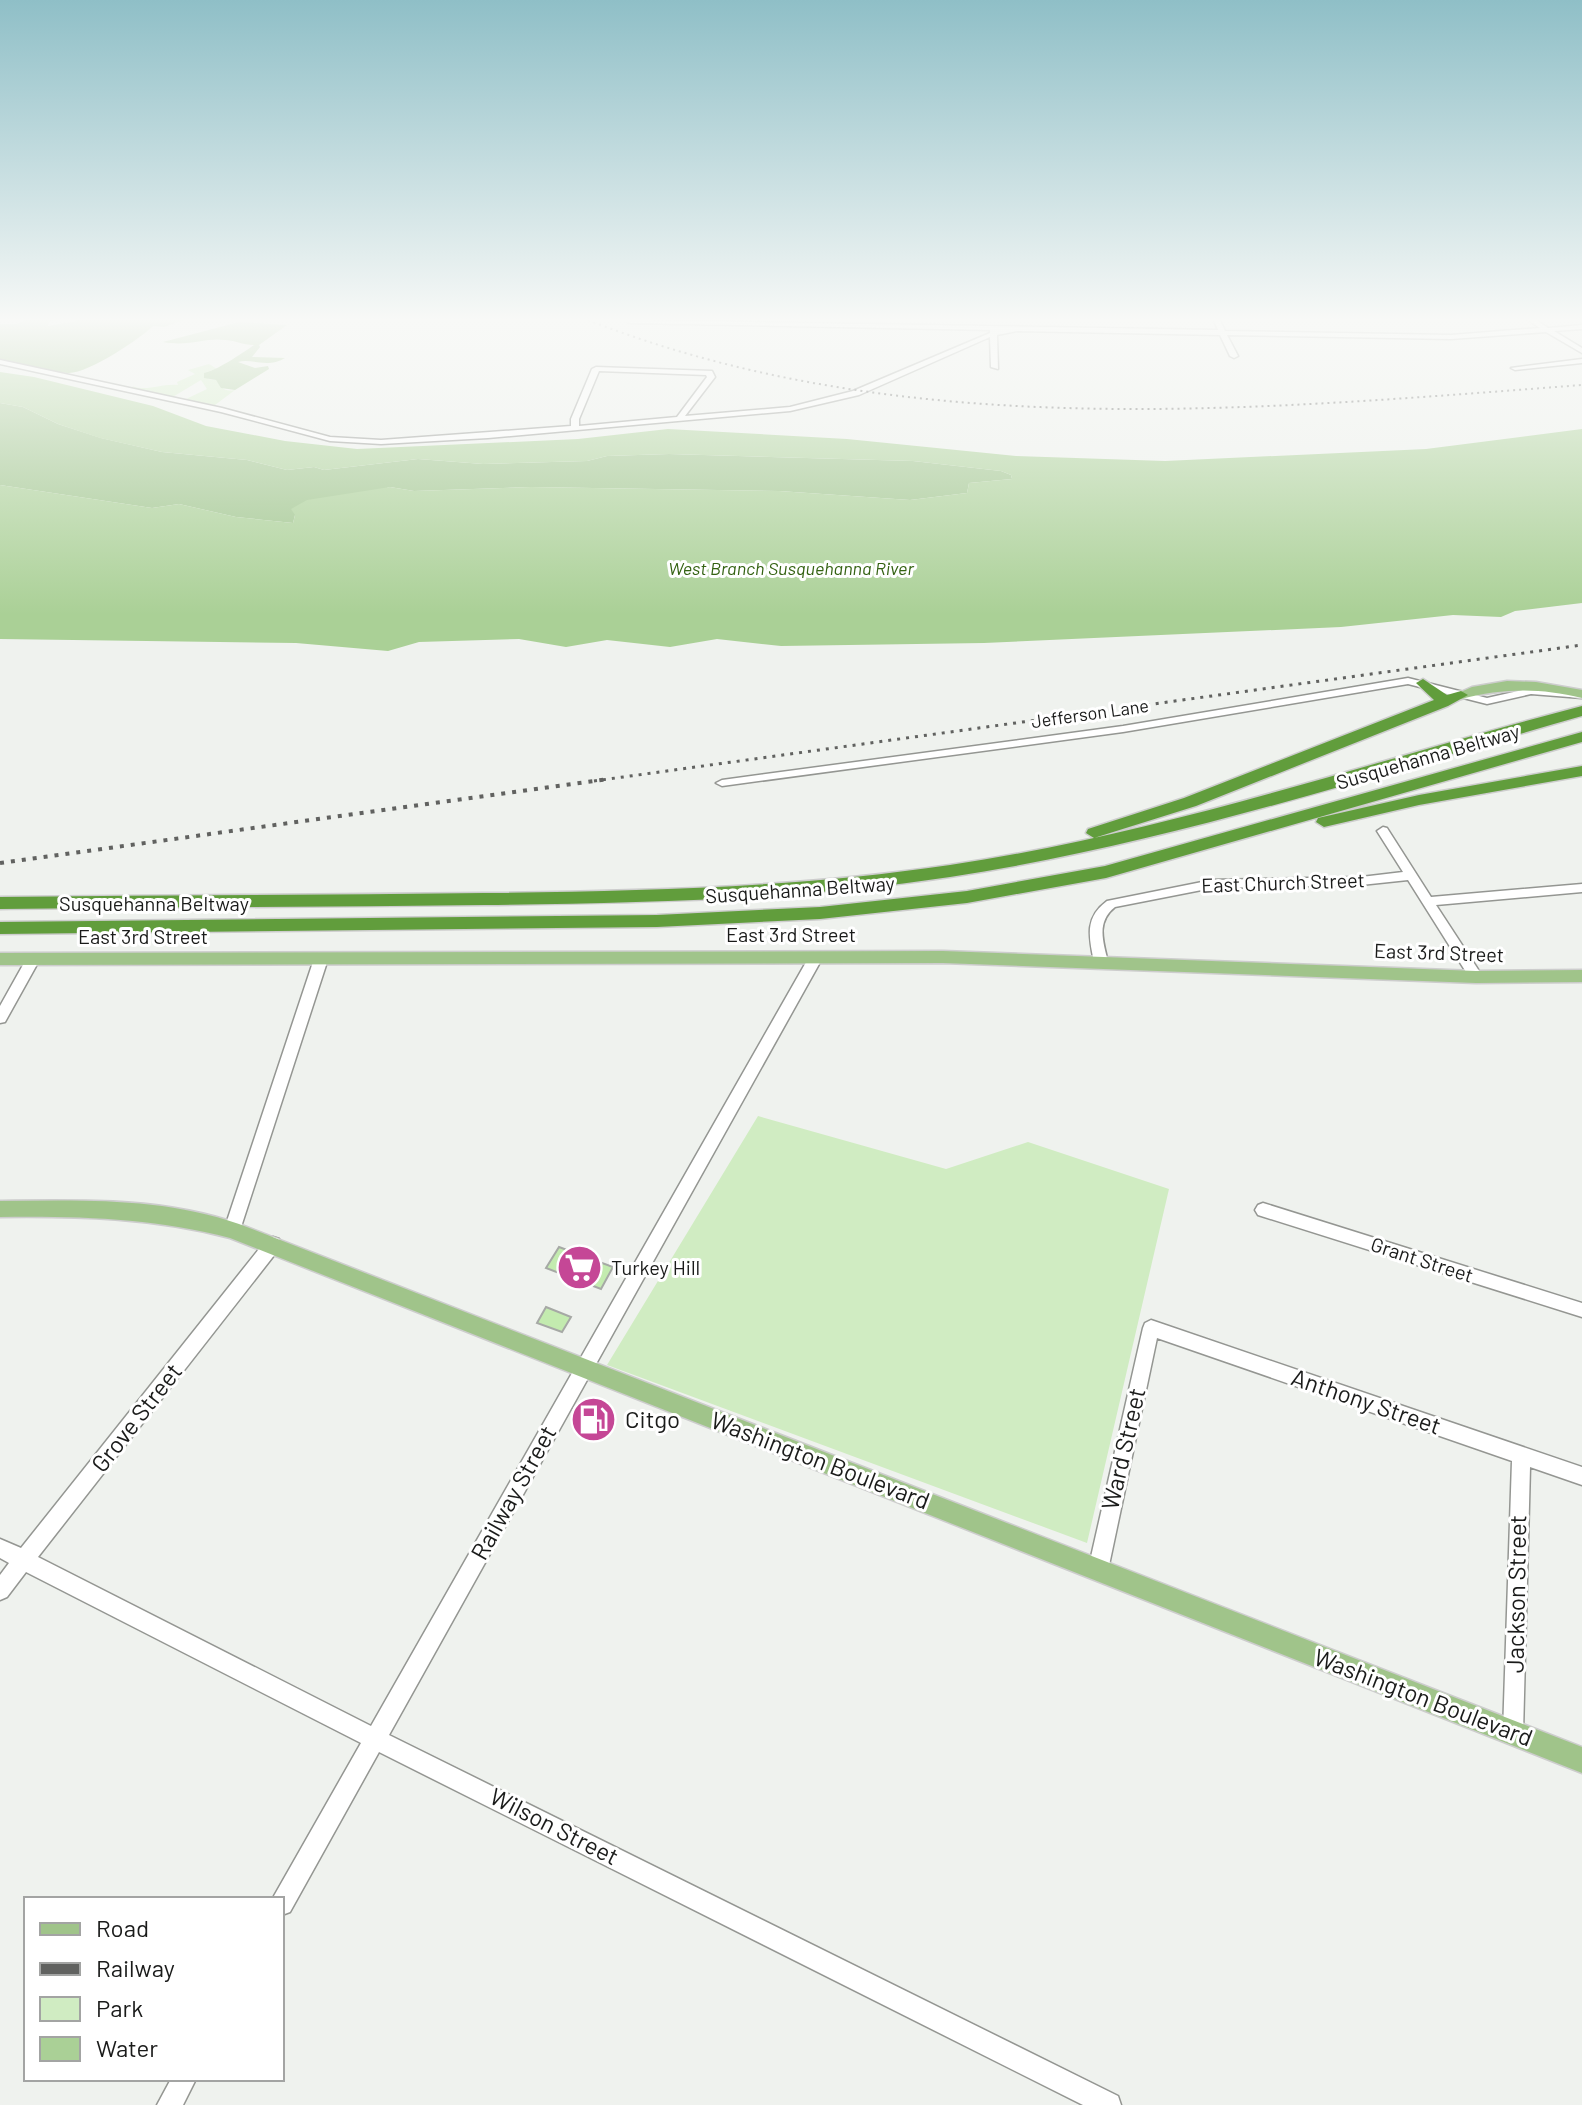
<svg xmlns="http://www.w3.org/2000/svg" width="1582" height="2105" font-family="Barlow,sans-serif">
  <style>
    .green { fill: #d0ecc2 }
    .forest { fill: #9dc48a }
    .water { fill: #aad096 }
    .building { fill: #c3ebaf; stroke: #a6a9a5; stroke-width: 2 }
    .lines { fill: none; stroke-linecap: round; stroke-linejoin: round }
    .minor-casing { stroke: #949692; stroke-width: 3 }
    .major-casing { stroke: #cdcdcd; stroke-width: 3 }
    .highway-casing { stroke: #cdcdcd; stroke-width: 3 }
    .minor { fill: #fff; fill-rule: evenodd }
    .major { fill: #a0c48a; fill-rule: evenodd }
    .highway { fill: #619d3c; fill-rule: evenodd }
    .rail-far2 { stroke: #616260; stroke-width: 2; stroke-dasharray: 2 4; stroke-linecap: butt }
    .rail-far1 { stroke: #616260; stroke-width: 3; stroke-dasharray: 3 6; stroke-linecap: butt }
    .rail { stroke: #616260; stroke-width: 4; stroke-dasharray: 4 7; stroke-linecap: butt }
    .labels { text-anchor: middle; stroke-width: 6; stroke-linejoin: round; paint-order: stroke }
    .far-water-label { font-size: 18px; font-style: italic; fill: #346212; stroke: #fff }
    .far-street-label { font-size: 18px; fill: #1a1b1a; stroke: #fff }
    .street-label { font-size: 20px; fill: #1a1b1a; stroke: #fff }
    .poi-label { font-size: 20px; fill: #1a1b1a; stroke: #fff; text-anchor: start }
    .near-street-label { font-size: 24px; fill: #1a1b1a; stroke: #fff }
    .near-poi-label { font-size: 24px; fill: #1a1b1a; stroke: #fff; text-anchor: start }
  </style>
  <rect width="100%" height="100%" fill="#eff2ee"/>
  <path class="green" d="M 209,364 L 217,369 L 209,373 L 208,379 L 216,380 C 223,388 223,392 235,390 L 215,405 L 184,400 L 207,389 L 201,380 L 171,398 L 136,389 L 132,386 C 148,392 161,383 178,385 L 177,382 L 195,374 L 188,370 Z
    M 758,1116 L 946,1169 L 1028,1142 L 1169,1189 L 1087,1543 L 607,1365 Z"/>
  <path class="forest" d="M 25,320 L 56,320 L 49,322 L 48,326 L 77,321 L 74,320 L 184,320 L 164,327 L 153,326 C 141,338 88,374 68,373 C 46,372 22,365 0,361 L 0,324 L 17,324 Z
    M 239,322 L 287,325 L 259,345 L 260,347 L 252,357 L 285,358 C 267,369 252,358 238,362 L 255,368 L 268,366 L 269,369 L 235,390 L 221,388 L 216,380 L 204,378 L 204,373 C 214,372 243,353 254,345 C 243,345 233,340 225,340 C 205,337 190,347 163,342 Z
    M 0,403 L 23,407 L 58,424 L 101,438 L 162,452 L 247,460 L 287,470 L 314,467 L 324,470 L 418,459 L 483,464 L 587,461 L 607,456 L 669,454 L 913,461 L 1001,471 L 1011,475 L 1012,479 L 969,483 L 967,493 L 910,500 L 779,491 L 531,487 L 414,491 L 390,487 L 295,515 L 293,523 L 236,517 L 179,504 L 152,508 L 0,485 Z"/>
  <path class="water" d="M 0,372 L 34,377 L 153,406 L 206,426 L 285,441 L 357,449 L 578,439 L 668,429 L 847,439 L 1016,456 L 1165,461 L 1426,449 L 1582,429 L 1582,603 L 1515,611 L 1501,617 L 1453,615 L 1341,627 L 984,643 L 781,646 L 717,639 L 670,647 L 607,640 L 566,647 L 519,639 L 419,642 L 388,651 L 296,643 L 0,639 L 0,485 L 152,508 L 179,504 L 236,517 L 293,523 L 295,515 L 291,509 L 307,500 L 390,487 L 414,491 L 531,487 L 779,491 L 910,500 L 967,493 L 969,483 L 1012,479 L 1011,475 L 1001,471 L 913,461 L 669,454 L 607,456 L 587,461 L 483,464 L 418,459 L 324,470 L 314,467 L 287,470 L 247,460 L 162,452 L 100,438 L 58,424 L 23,407 L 0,403 Z"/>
  <path class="building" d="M 559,1247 L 613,1267 L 601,1289 L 546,1268 Z
    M 546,1307 L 571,1317 L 562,1332 L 537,1323 Z
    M 602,1409 L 604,1427 L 585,1431 L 584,1412 Z"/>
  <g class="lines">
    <defs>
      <path id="minor" d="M 626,320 L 1218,330 L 1214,320 L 1220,320 L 1225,331 L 1451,335 L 1540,328 L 1528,320 L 1536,320 L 1548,328 L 1582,325 L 1582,329 L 1554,331 L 1582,348 L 1582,353 L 1546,332 L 1451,339 L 1227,335 L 1238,356 L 1234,358 L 1230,356 L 1220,335 L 1017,331 L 997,335 L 998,369 L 991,367 L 990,337 L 859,395 L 790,411 L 488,438 L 381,444 L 330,441 L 221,412 L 0,364 L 0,360 L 222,408 L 330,437 L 381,440 L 571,426 L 571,419 L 592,369 L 596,367 L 712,371 L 715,377 L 685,416 L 790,407 L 853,391 L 990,333 L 990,330 L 629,323 ZM 599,371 L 706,375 L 707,377 L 677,417 L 579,426 L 579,419 Z
        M 1582,359 L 1582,363 L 1515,370 L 1511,368 Z
        M 1408,678 L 1487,698 L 1531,688 L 1582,692 L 1582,698 L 1531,694 L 1487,704 L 1408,684 L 1123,732 L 722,786 L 716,783 L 722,780 L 1123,726 Z
        M 1383,827 L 1387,828 L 1431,897 L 1582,884 L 1582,892 L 1436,905 L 1483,977 L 1476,982 L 1471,980 L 1408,880 L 1361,885 L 1212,888 L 1115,907 C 1096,922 1103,941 1108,962 L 1101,967 L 1094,962 C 1089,937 1084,918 1107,901 L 1212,880 L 1361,877 L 1403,872 L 1377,831 Z
        M 816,952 L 823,957 L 389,1735 L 1118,2096 L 1121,2105 L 1083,2105 L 379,1752 L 290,1912 L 282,1915 L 282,1899 L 273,1899 L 274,1896 L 361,1743 L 26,1572 L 7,1597 L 0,1600 L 0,1575 L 9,1563 L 0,1558 L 0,1539 L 21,1548 L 267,1239 L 273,1237 L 279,1239 L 281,1244 L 279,1249 L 38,1557 L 371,1726 L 809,957 Z
        M 33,954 L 40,959 L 5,1022 L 0,1023 L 0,1006 L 28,956 Z
        M 321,954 L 328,959 L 240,1230 L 238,1235 L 232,1237 L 226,1235 L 224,1230 L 314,959 Z
        M 1263,1203 L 1582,1303 L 1582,1317 L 1258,1215 L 1255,1210 L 1258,1205 Z
        M 1151,1320 L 1582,1467 L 1582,1485 L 1530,1467 L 1523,1733 L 1520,1740 L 1513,1743 L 1506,1740 L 1503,1733 L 1512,1461 L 1157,1338 L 1108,1570 L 1105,1577 L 1098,1580 L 1091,1577 L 1088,1570 L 1143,1328 L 1145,1323 Z
        M 171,2079 L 196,2079 L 183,2105 L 157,2105 Z"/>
      <path id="major" d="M 1507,681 L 1536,682 L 1582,690 L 1582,698 C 1539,688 1504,688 1461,699 L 1454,695 L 1472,687 Z
        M 943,951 L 1476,971 L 1582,970 L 1582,982 L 1476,983 L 943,963 L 0,965 L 0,953 Z
        M 0,1201 C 79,1200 163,1197 239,1224 L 1582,1747 L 1582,1773 L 230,1238 C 153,1218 78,1216 0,1217 Z"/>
      <path id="highway" d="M 1423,679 L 1447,695 L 1461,691 L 1468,695 L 1448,706 L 1196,806 L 1094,838 L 1086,833 L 1088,829 L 1184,798 L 1434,700 L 1416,683 Z
        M 1582,706 L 1582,716 C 1373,776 1165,844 950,877 C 796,900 639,903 484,905 C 322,907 161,907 0,909 L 0,897 C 161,895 322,895 483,893 C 639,891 795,888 950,865 C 1166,833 1371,761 1582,706 Z
        M 1582,732 L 1582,742 L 1106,878 L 967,903 L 820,919 L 657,927 L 0,934 L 0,922 L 657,915 L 820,907 L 967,891 L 1105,866 Z
        M 1582,766 L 1582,776 L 1419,805 L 1324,827 L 1316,822 L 1318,818 L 1419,795 Z"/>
    </defs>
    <use href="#minor" class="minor-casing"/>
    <use href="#major" class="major-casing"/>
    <use href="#highway" class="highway-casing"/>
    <use href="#minor" class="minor"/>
    <use href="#major" class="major"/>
    <use href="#highway" class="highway"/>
    <path class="rail-far2" d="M 588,320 C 905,444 1251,410 1582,385"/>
    <path class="rail-far1" d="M 594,781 L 1582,645"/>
    <path class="rail" d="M 0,863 L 608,779"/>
  </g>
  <linearGradient id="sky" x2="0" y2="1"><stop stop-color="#8fbfc7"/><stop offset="0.52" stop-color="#f8f9f7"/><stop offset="1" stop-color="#f8f9f7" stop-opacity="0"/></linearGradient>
  <rect width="1582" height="615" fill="url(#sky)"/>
  <defs>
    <symbol id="supermarket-disc" viewBox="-11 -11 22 22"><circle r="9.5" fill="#c54796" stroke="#fff"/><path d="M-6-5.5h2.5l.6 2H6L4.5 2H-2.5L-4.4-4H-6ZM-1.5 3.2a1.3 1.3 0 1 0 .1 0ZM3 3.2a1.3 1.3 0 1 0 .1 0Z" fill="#fff"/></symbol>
    <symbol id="fuel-disc" viewBox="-11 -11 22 22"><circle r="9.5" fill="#c54796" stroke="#fff"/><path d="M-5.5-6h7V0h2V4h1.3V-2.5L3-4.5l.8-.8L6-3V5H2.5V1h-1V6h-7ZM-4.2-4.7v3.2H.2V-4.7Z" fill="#fff"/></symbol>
  </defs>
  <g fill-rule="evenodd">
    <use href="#supermarket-disc" x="554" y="1242" width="51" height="51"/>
    <use href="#fuel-disc" x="568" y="1394" width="51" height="51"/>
  </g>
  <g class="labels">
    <g class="far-water-label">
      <text x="791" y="575">West Branch Susquehanna River</text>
    </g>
    <g class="far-street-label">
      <text transform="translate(1090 714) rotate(-8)" y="6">Jefferson Lane</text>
    </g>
    <g class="street-label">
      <text transform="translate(1428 757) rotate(-16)" y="7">Susquehanna Beltway</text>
      <text transform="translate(1283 883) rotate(-2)" y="7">East Church Street</text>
      <text transform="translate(800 890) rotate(-4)" y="7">Susquehanna Beltway</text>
      <text x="154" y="911">Susquehanna Beltway</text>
      <text x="791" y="942">East 3rd Street</text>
      <text x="143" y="944">East 3rd Street</text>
      <text transform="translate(1439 953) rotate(2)" y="7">East 3rd Street</text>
      <text transform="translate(1422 1260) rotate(18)" y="7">Grant Street</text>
    </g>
    <g class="poi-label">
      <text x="611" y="1275">Turkey Hill</text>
    </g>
    <g class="near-street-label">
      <text transform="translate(1366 1402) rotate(19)" y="8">Anthony Street</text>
      <text transform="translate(137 1418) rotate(-52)" y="8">Grove Street</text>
      <text transform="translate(1124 1449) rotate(-77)" y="8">Ward Street</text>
      <text transform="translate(820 1461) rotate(21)" y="8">Washington Boulevard</text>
      <text transform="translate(514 1493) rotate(-61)" y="8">Railway Street</text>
      <text transform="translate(1517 1594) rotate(-89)" y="8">Jackson Street</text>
      <text transform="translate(1423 1698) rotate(21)" y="8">Washington Boulevard</text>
      <text transform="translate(554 1827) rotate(27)" y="8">Wilson Street</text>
    </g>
    <g class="near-poi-label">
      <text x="625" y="1428">Citgo</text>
    </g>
  </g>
  <rect x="24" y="1897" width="260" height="184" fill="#ffffff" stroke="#a3a4a3" stroke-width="2"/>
  <rect x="40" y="1923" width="40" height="12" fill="#a0c48a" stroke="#a3a4a3" stroke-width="2"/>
  <text x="96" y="1937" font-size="24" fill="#1a1b1a">Road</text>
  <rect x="40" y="1963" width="40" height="12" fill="#616260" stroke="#a3a4a3" stroke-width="2"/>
  <text x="96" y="1977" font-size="24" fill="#1a1b1a">Railway</text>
  <rect x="40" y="1997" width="40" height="24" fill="#d0ecc2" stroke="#a3a4a3" stroke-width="2"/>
  <text x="96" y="2017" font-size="24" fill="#1a1b1a">Park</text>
  <rect x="40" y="2037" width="40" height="24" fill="#aad096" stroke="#a3a4a3" stroke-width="2"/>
  <text x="96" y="2057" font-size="24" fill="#1a1b1a">Water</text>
</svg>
